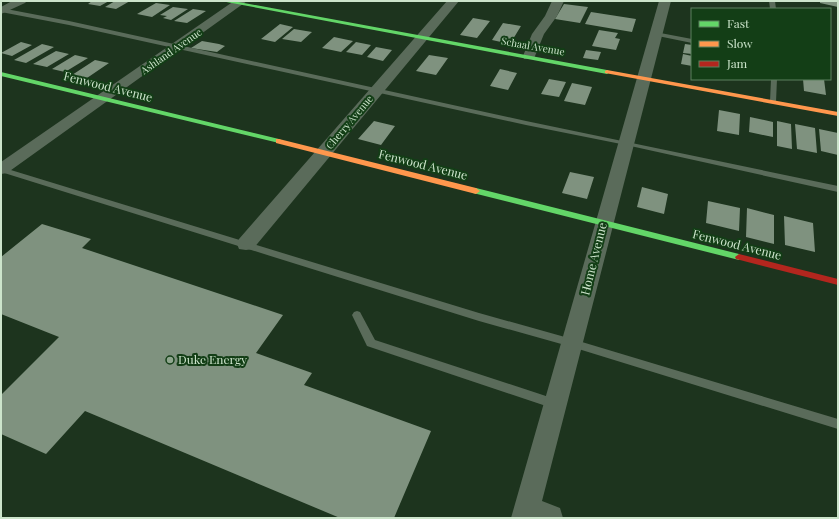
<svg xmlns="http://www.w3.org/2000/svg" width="839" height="519" font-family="'Playfair Display',serif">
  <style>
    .building { fill: #7f927f }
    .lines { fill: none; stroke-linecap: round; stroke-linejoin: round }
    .lane { fill: #5a6b5a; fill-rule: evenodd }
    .street { fill: #5a6b5a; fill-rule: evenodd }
    .fast { fill: #63d668; fill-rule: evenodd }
    .slow { fill: #ff974d; fill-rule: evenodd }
    .jam { fill: #b3261e; fill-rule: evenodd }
    .poi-dot { fill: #8fa68e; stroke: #133e16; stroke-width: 1.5 }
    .labels { text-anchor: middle; stroke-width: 4; stroke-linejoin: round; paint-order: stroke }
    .far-street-label { font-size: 10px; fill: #cce4cb; stroke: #133e16 }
    .street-label { font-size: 12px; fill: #cce4cb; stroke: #133e16 }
    .poi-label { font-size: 12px; fill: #cce4cb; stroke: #133e16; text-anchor: start }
  </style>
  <rect width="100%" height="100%" fill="#1d341e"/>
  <path class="building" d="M 92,1 L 109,1 L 100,6 L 88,4 Z
    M 115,1 L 130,1 L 116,9 L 105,7 Z
    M 820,1 L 838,1 L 838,7 L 820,3 Z
    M 156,3 L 170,5 L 152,17 L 137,14 Z
    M 564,4 L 588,7 L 580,23 L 555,19 Z
    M 173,7 L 188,9 L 171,20 L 163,18 L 167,16 L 160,15 Z
    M 193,9 L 206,11 L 187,23 L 174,21 Z
    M 591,12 L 636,19 L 632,32 L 585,24 Z
    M 473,18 L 490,21 L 477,38 L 460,35 Z
    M 503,23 L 521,26 L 510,44 L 492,40 Z
    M 280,24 L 293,27 L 275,42 L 261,39 Z
    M 294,29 L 312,32 L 301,42 L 282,39 Z
    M 599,30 L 618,33 L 615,38 L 620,39 L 616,50 L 592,46 Z
    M 334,37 L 353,41 L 341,52 L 322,48 Z
    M 202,41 L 219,44 L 225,46 L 217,52 L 191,48 Z
    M 21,42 L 32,45 L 12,56 L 1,53 Z
    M 356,42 L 371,45 L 362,55 L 346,52 Z
    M 42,44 L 54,47 L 26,63 L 14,60 Z
    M 685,44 L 692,45 L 692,54 L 683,53 Z
    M 376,47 L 392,50 L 383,61 L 367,57 Z
    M 586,50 L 601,52 L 598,60 L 583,58 Z
    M 56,51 L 69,54 L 47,67 L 33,64 Z
    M 683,54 L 692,56 L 692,66 L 681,64 Z
    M 75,55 L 88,58 L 65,72 L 52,69 Z
    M 429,55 L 448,58 L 436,75 L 416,71 Z
    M 95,60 L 109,63 L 87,78 L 72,75 Z
    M 500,69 L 517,73 L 508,90 L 490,86 Z
    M 549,79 L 566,82 L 559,97 L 541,94 Z
    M 803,79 L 824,79 L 826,95 L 804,91 Z
    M 572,83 L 592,87 L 585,105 L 564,101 Z
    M 719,110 L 740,114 L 739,135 L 717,131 Z
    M 750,117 L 773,122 L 773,137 L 749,132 Z
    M 374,121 L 395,126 L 381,145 L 358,139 Z
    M 777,121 L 791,124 L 792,149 L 777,146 Z
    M 795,124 L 815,128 L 817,153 L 797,149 Z
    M 819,129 L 838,133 L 838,155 L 821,151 Z
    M 570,172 L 594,177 L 587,199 L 562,193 Z
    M 642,187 L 668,194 L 664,214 L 637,207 Z
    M 708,201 L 740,208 L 739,231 L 706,223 Z
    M 747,208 L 774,215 L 774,244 L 746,237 Z
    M 784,216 L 813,223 L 815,252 L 785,245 Z
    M 42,224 L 91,239 L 82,248 L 283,315 L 256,353 L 312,373 L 304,385 L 431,431 L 394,518 L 340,518 L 85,411 L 46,454 L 1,434 L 1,395 L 59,337 L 1,314 L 1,257 Z"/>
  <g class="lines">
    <path class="lane" d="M 769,1 L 775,1 L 776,9 L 770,9 Z
      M 1,8 L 69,21 L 526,121 L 838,186 L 838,192 L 626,145 L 526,125 L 69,25 L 1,12 Z
      M 655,32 L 692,39 L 692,43 L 653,35 L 653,33 Z
      M 771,79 L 777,79 L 776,102 L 773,104 L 770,102 Z
      M 1,167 L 479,313 L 572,339 L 838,419 L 838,429 L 572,347 L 479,321 L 1,172 Z
      M 357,311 L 360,312 L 375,340 L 555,399 L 559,401 L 561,404 L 559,407 L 555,409 L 367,346 L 352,315 L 354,312 Z"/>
    <path class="street" d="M 12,1 L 27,1 L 25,3 L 1,14 L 1,7 Z
      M 234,1 L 247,1 L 7,173 L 1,174 L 1,162 Z
      M 447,1 L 459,1 L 253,249 L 246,250 L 239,249 L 237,244 L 239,239 Z
      M 552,1 L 564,1 L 557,16 L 544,34 L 535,56 L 534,59 L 524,59 L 523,56 L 532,34 L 545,16 Z
      M 659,1 L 671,1 L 542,501 L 560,508 L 563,518 L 511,518 Z"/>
    <path class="fast" d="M 221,1 L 233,1 L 607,70 L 610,72 L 607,74 Z
      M 1,72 L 279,139 L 283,141 L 279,143 L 1,76 Z
      M 476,188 L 739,254 L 743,257 L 739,260 L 473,193 L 472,191 Z"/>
    <path class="slow" d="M 607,70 L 838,112 L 838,116 L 605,73 L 605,71 Z
      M 276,139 L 279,139 L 476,188 L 480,191 L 476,194 L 276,143 Z"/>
    <path class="jam" d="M 739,254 L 838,279 L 838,285 L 736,259 L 735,257 Z"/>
  </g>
  <circle class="poi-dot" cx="170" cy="360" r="4"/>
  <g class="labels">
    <g class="far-street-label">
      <text transform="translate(533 46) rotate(10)" y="4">Schaal Avenue</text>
      <text transform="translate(171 51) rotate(-35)" y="4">Ashland Avenue</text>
      <text transform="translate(349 122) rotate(-50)" y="4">Cherry Avenue</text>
    </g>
    <g class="street-label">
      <text transform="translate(108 87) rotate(14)" y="4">Fenwood Avenue</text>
      <text transform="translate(423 165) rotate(14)" y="4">Fenwood Avenue</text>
      <text transform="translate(737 245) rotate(14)" y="4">Fenwood Avenue</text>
      <text transform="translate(594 259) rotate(-76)" y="4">Home Avenue</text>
    </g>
    <g class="poi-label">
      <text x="178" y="364">Duke Energy</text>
    </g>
  </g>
  <rect width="839" height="519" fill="none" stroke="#cce4cb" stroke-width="4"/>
  <rect x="691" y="8" width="140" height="72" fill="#133e16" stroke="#5d805e"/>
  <rect x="699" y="21" width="20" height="6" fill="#63d668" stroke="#5d805e"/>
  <text x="727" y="28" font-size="12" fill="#cce4cb">Fast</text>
  <rect x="699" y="41" width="20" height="6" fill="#ff974d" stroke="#5d805e"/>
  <text x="727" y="48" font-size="12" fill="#cce4cb">Slow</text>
  <rect x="699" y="61" width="20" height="6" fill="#b3261e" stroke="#5d805e"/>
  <text x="727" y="68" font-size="12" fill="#cce4cb">Jam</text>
</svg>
